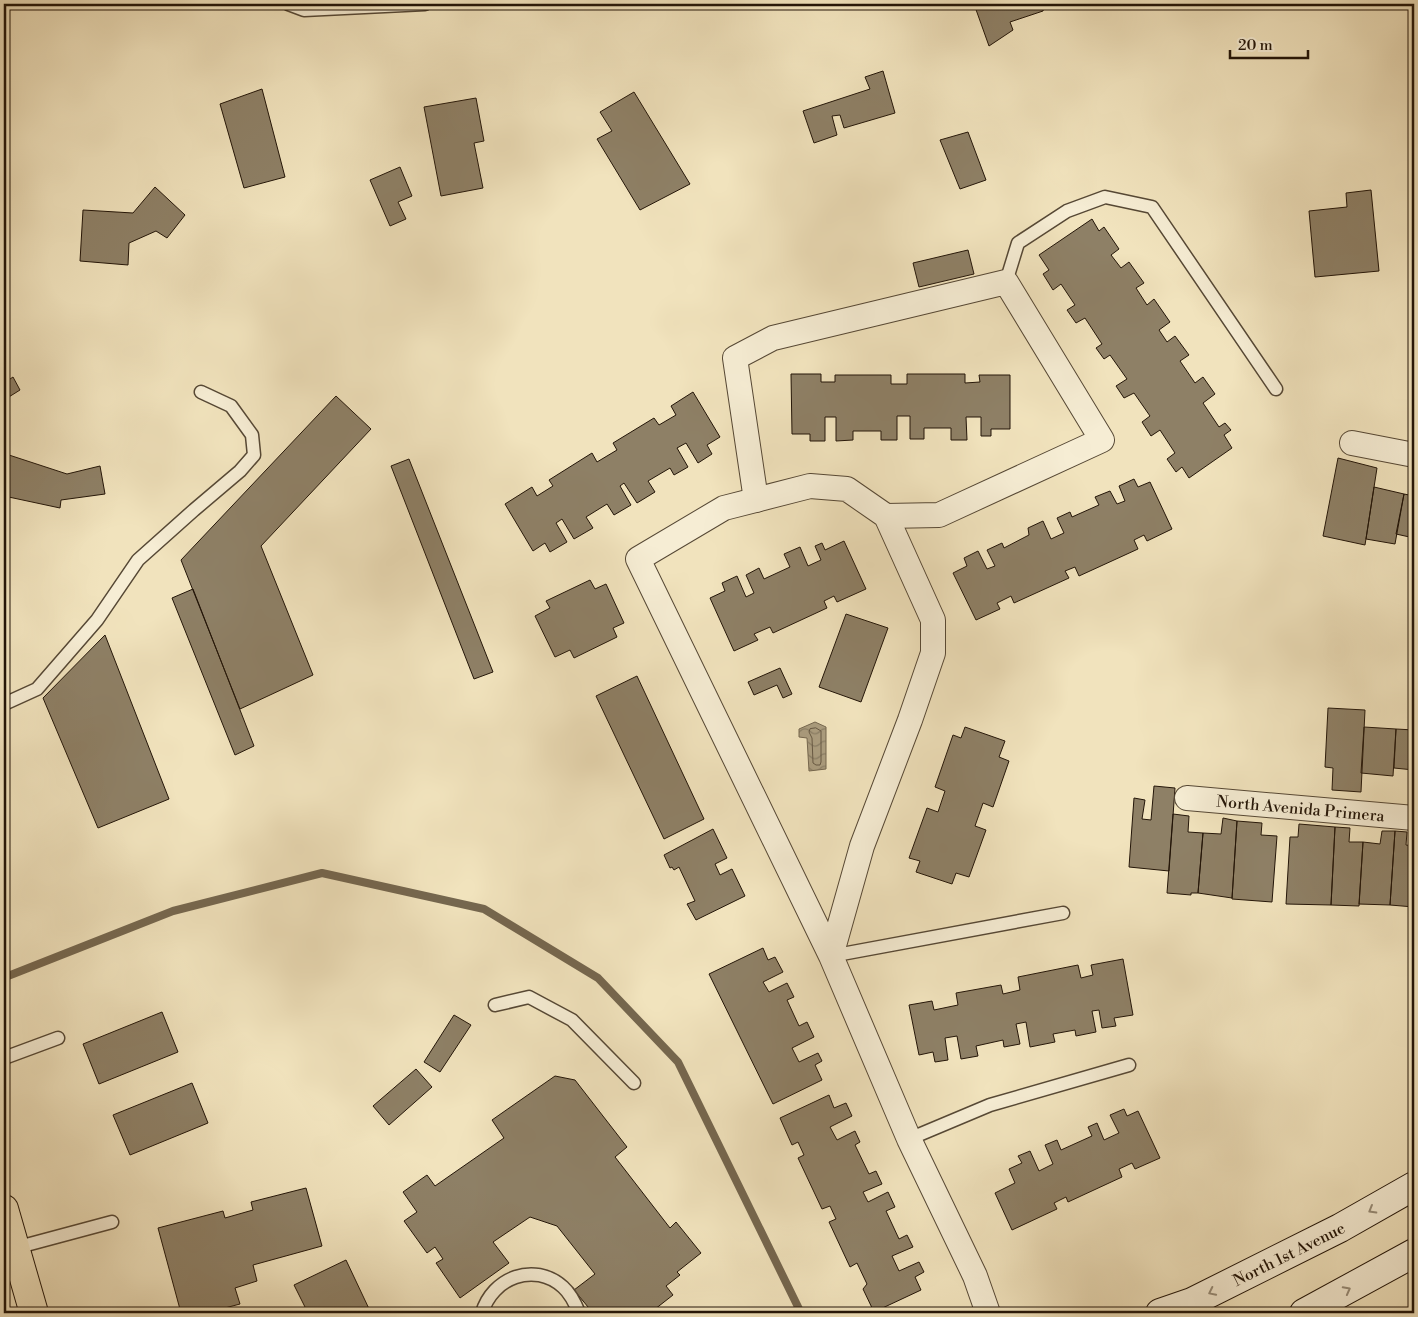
<svg xmlns="http://www.w3.org/2000/svg" width="1418" height="1317" font-family="'Libre Bodoni',serif">
  <style>
    .water { fill: url(#water-waves); stroke: #75674f }
    .lines { fill: none; stroke-linecap: round; stroke-linejoin: round }
    .shore { stroke: #675944; stroke-width: 1 }
    .stream { stroke: #75674f; stroke-width: 8 }
    .building { fill: #8e8066; stroke: #231508 }
    .lane-casing { stroke: #564835; stroke-width: 15 }
    .street-casing { stroke: #564835; stroke-width: 26 }
    .secondary-casing { stroke: #231508; stroke-width: 30 }
    .primary-casing { stroke: #231508; stroke-width: 30 }
    .lane { stroke: #f6edd4; stroke-width: 12 }
    .street { stroke: #f6edd4; stroke-width: 24 }
    .secondary { stroke: #f6edd4; stroke-width: 28 }
    .primary { stroke: #f1e3bd; stroke-width: 28 }
    .oneway { stroke: #978c78 }
    .labels { text-anchor: middle; stroke-width: 4; stroke-linejoin: round; paint-order: stroke }
    .street-label { font-size: 16px; fill: #231508; stroke: #f6edd4 }
  </style>
  <defs>
    <pattern id="water-waves" width="16" height="10" patternUnits="userSpaceOnUse" patternTransform="scale(1.25)"><rect width="16" height="10" fill="#ab9d7f"/><path d="M0 5q4-4 8 0t8 0" fill="none" stroke="#8b7f66"/></pattern>
  </defs>
  <rect width="100%" height="100%" fill="#f1e3bd"/>
  <filter id="stains"><feTurbulence type="fractalNoise" baseFrequency=".004" numOctaves="4"/><feColorMatrix values="0 0 0 0 .2 0 0 0 0 .09 0 0 0 0 .02 0 0 0 .5 -.17"/></filter>
  <radialGradient id="worn" r=".72"><stop offset=".6" stop-color="#630" stop-opacity="0"/><stop offset="1" stop-color="#630" stop-opacity=".3"/></radialGradient>
  <path class="water" d="M 815,722 L 826,727 L 826,769 L 809,771 L 807,738 L 799,737 L 799,729 Z"/>
  <g class="lines">
    <path class="shore" d="M 816,728 L 821,731 L 821,762 L 820,765 L 816,765 L 813,763 L 812,738 L 809,732 L 810,729 Z"/>
    <path class="stream" d="M 8,976 L 173,911 L 322,873 L 484,909 L 598,978 L 678,1062 L 801,1313"/>
  </g>
  <path class="building" d="M 974,4 L 1045,4 L 1043,11 L 1010,22 L 1013,30 L 989,46 Z
    M 883,71 L 895,113 L 844,128 L 840,115 L 832,116 L 837,135 L 814,143 L 803,111 L 870,89 L 865,77 Z
    M 262,89 L 285,177 L 244,188 L 220,104 Z
    M 634,92 L 690,184 L 640,210 L 597,139 L 612,131 L 600,112 Z
    M 476,98 L 484,141 L 474,143 L 483,188 L 441,196 L 424,107 Z
    M 968,132 L 986,180 L 960,189 L 940,140 Z
    M 400,167 L 412,196 L 398,202 L 406,219 L 390,226 L 370,180 Z
    M 155,187 L 185,215 L 167,238 L 156,231 L 129,243 L 128,265 L 80,261 L 83,210 L 133,213 Z
    M 1371,190 L 1379,271 L 1315,277 L 1309,211 L 1347,207 L 1346,193 Z
    M 1092,219 L 1099,231 L 1104,227 L 1119,249 L 1111,255 L 1121,268 L 1129,262 L 1144,283 L 1136,288 L 1147,305 L 1154,299 L 1170,322 L 1159,330 L 1167,342 L 1175,336 L 1189,355 L 1180,361 L 1195,383 L 1203,377 L 1215,394 L 1203,403 L 1219,427 L 1225,423 L 1231,430 L 1224,435 L 1232,448 L 1189,478 L 1182,467 L 1176,472 L 1167,459 L 1175,453 L 1160,430 L 1151,436 L 1142,422 L 1150,416 L 1134,393 L 1124,398 L 1116,386 L 1127,379 L 1110,355 L 1104,359 L 1096,348 L 1102,344 L 1085,318 L 1076,323 L 1067,310 L 1075,305 L 1061,284 L 1053,290 L 1043,274 L 1049,270 L 1039,255 Z
    M 968,250 L 974,274 L 919,287 L 913,263 Z
    M 791,374 L 821,374 L 821,382 L 835,382 L 835,375 L 891,375 L 891,384 L 907,384 L 907,374 L 965,374 L 965,383 L 980,382 L 979,375 L 1010,375 L 1010,429 L 991,429 L 991,436 L 981,436 L 981,417 L 966,417 L 967,440 L 951,440 L 951,428 L 924,428 L 924,439 L 910,439 L 910,416 L 897,416 L 897,440 L 881,440 L 881,431 L 853,431 L 853,440 L 836,441 L 836,417 L 825,417 L 825,441 L 810,441 L 810,434 L 792,434 Z
    M 13,377 L 20,390 L 4,400 L 4,383 Z
    M 693,392 L 720,437 L 707,445 L 712,454 L 698,463 L 686,443 L 677,448 L 688,467 L 674,475 L 670,468 L 648,481 L 655,492 L 637,503 L 624,483 L 620,486 L 631,505 L 614,515 L 607,504 L 586,517 L 593,528 L 574,539 L 562,519 L 556,523 L 567,542 L 550,552 L 545,543 L 533,551 L 505,504 L 532,487 L 537,496 L 553,486 L 549,480 L 592,453 L 597,462 L 617,450 L 613,443 L 654,418 L 659,425 L 676,415 L 671,406 Z
    M 336,396 L 371,429 L 261,546 L 313,675 L 240,709 L 181,560 Z
    M 9,455 L 67,474 L 100,466 L 105,494 L 61,500 L 60,508 L 4,496 L 4,457 Z
    M 1338,458 L 1377,468 L 1365,545 L 1323,536 Z
    M 409,459 L 493,672 L 474,679 L 391,466 Z
    M 1134,479 L 1138,487 L 1150,482 L 1172,529 L 1147,541 L 1144,535 L 1134,540 L 1138,549 L 1079,576 L 1075,567 L 1065,571 L 1069,578 L 1014,603 L 1011,596 L 997,603 L 1000,609 L 976,620 L 953,573 L 967,566 L 964,558 L 978,551 L 987,569 L 995,566 L 987,550 L 1002,543 L 1004,548 L 1029,535 L 1028,528 L 1043,521 L 1051,539 L 1064,533 L 1057,518 L 1070,512 L 1072,517 L 1099,505 L 1095,497 L 1110,491 L 1117,504 L 1125,501 L 1119,486 Z
    M 1374,487 L 1404,494 L 1395,544 L 1366,539 Z
    M 1404,494 L 1414,496 L 1414,538 L 1396,534 Z
    M 844,541 L 866,589 L 837,602 L 834,596 L 824,601 L 827,608 L 773,633 L 770,627 L 754,634 L 758,640 L 734,651 L 710,598 L 725,591 L 722,583 L 737,576 L 746,597 L 754,593 L 746,575 L 759,568 L 764,579 L 790,567 L 784,554 L 800,547 L 808,566 L 821,560 L 815,546 L 822,543 L 825,550 Z
    M 590,580 L 595,589 L 606,584 L 624,623 L 613,628 L 617,637 L 574,658 L 570,650 L 555,657 L 535,616 L 550,608 L 546,601 Z
    M 193,589 L 254,746 L 235,755 L 172,598 Z
    M 846,614 L 888,628 L 861,702 L 819,687 Z
    M 105,635 L 169,799 L 98,828 L 43,698 Z
    M 780,668 L 792,694 L 783,698 L 777,685 L 754,695 L 748,682 Z
    M 637,676 L 704,819 L 664,839 L 596,696 Z
    M 1328,708 L 1365,710 L 1361,792 L 1332,790 L 1333,768 L 1325,767 Z
    M 965,727 L 1005,741 L 999,757 L 1009,761 L 993,807 L 983,803 L 975,826 L 986,830 L 969,877 L 956,873 L 952,884 L 916,872 L 920,861 L 909,858 L 927,808 L 938,812 L 945,791 L 935,787 L 953,735 L 961,738 Z
    M 1364,727 L 1396,729 L 1393,776 L 1361,773 Z
    M 1396,729 L 1414,730 L 1414,770 L 1394,768 Z
    M 1154,786 L 1175,788 L 1169,871 L 1129,867 L 1134,798 L 1145,800 L 1142,819 L 1151,820 Z
    M 1173,814 L 1189,816 L 1188,832 L 1203,833 L 1198,893 L 1191,893 L 1191,895 L 1167,893 Z
    M 1223,818 L 1237,821 L 1232,898 L 1198,893 L 1203,833 L 1221,834 Z
    M 1237,821 L 1262,823 L 1261,835 L 1277,836 L 1272,902 L 1232,899 Z
    M 1299,824 L 1335,827 L 1331,905 L 1286,904 L 1290,837 L 1298,837 Z
    M 1335,827 L 1350,828 L 1349,842 L 1363,842 L 1359,906 L 1331,905 Z
    M 713,829 L 727,858 L 715,864 L 720,875 L 732,869 L 745,896 L 696,920 L 687,904 L 695,901 L 679,867 L 674,870 L 672,867 L 670,868 L 664,855 Z
    M 1382,831 L 1395,831 L 1390,905 L 1359,904 L 1363,842 L 1380,844 Z
    M 1395,831 L 1407,832 L 1406,845 L 1414,846 L 1414,907 L 1390,905 Z
    M 763,948 L 768,960 L 775,957 L 783,972 L 763,982 L 769,992 L 787,983 L 794,997 L 787,1000 L 799,1026 L 807,1022 L 814,1037 L 792,1048 L 799,1062 L 818,1053 L 822,1061 L 815,1065 L 822,1080 L 773,1104 L 709,974 Z
    M 1123,959 L 1133,1015 L 1114,1018 L 1116,1026 L 1102,1028 L 1099,1010 L 1092,1011 L 1096,1032 L 1076,1036 L 1075,1030 L 1053,1034 L 1055,1042 L 1030,1047 L 1026,1022 L 1016,1024 L 1020,1044 L 1004,1047 L 1003,1040 L 976,1046 L 978,1056 L 961,1059 L 957,1036 L 945,1038 L 948,1060 L 935,1062 L 933,1052 L 919,1055 L 909,1005 L 932,1001 L 934,1010 L 958,1005 L 956,993 L 1001,985 L 1003,994 L 1020,990 L 1018,977 L 1078,965 L 1081,978 L 1093,975 L 1091,965 Z
    M 162,1012 L 178,1052 L 99,1084 L 83,1044 Z
    M 454,1015 L 471,1025 L 440,1072 L 424,1062 Z
    M 416,1069 L 432,1087 L 389,1125 L 373,1106 Z
    M 555,1076 L 575,1080 L 627,1147 L 615,1157 L 670,1228 L 676,1222 L 701,1253 L 677,1272 L 680,1275 L 666,1286 L 673,1295 L 650,1313 L 643,1313 L 642,1312 L 640,1313 L 593,1313 L 574,1290 L 595,1274 L 557,1226 L 530,1217 L 493,1242 L 509,1263 L 460,1298 L 436,1263 L 443,1259 L 435,1247 L 427,1253 L 404,1221 L 417,1212 L 403,1192 L 427,1175 L 435,1186 L 504,1138 L 492,1120 Z
    M 192,1083 L 208,1123 L 130,1155 L 113,1115 Z
    M 829,1095 L 834,1108 L 846,1103 L 852,1116 L 830,1127 L 837,1140 L 855,1131 L 860,1142 L 855,1145 L 869,1174 L 876,1171 L 882,1184 L 863,1192 L 868,1202 L 888,1192 L 895,1207 L 886,1211 L 899,1239 L 907,1235 L 913,1247 L 892,1256 L 899,1271 L 919,1262 L 924,1272 L 915,1277 L 921,1290 L 874,1312 L 863,1289 L 867,1284 L 857,1263 L 850,1267 L 829,1222 L 836,1219 L 830,1206 L 822,1209 L 798,1158 L 804,1155 L 798,1142 L 792,1145 L 780,1118 Z
    M 1124,1109 L 1127,1116 L 1138,1111 L 1160,1158 L 1135,1169 L 1132,1163 L 1119,1169 L 1122,1177 L 1068,1202 L 1066,1197 L 1054,1203 L 1057,1209 L 1012,1230 L 995,1193 L 1015,1183 L 1009,1169 L 1022,1163 L 1018,1156 L 1030,1151 L 1039,1171 L 1053,1164 L 1045,1145 L 1057,1140 L 1061,1150 L 1092,1136 L 1088,1127 L 1097,1123 L 1104,1140 L 1119,1133 L 1110,1115 Z
    M 306,1188 L 322,1246 L 253,1265 L 257,1281 L 235,1288 L 240,1304 L 206,1313 L 181,1313 L 158,1228 L 223,1211 L 225,1218 L 253,1210 L 251,1202 Z
    M 346,1260 L 371,1313 L 308,1313 L 294,1285 Z"/>
  <g class="lines">
    <defs>
      <path id="lane" d="M 288,4 L 304,10 L 425,4
        M 1006,282 L 1018,243 L 1067,211 L 1105,197 L 1152,207 L 1276,389
        M 4,704 L 37,689 L 97,620 L 138,560 L 194,510 L 240,471 L 254,455 L 252,435 L 231,406 L 201,392
        M 831,956 L 1063,913
        M 495,1005 L 529,997 L 572,1020 L 634,1083
        M 4,1058 L 58,1038
        M 909,1139 L 990,1105 L 1129,1065
        M 15,1248 L 112,1222
        M 482,1313 C 492,1278 534,1261 563,1287 C 571,1294 575,1303 579,1313"/>
      <g id="street">
        <path d="M 1352,443 L 1414,455"/>
        <path d="M 756,500 L 735,358 L 773,338 L 1006,282 L 1102,440 L 939,515 L 886,516"/>
        <path id="s1" d="M 1187,798 L 1414,818"/>
        <path d="M 831,956 L 862,846 L 910,720 L 933,653 L 933,620 L 886,516 L 847,489 L 810,486 L 724,508 L 638,559 L 831,956 L 909,1139 L 975,1276 L 988,1313"/>
      </g>
      <g id="secondary">
        <path id="s2" d="M 1160,1313 L 1192,1302 L 1340,1228 L 1414,1186"/>
        <path d="M 1304,1313 L 1414,1253"/>
      </g>
      <path id="primary" d="M 4,1209 L 34,1313"/>
    </defs>
    <use href="#lane" class="lane-casing"/>
    <use href="#street" class="street-casing"/>
    <use href="#secondary" class="secondary-casing"/>
    <use href="#primary" class="primary-casing"/>
    <use href="#lane" class="lane"/>
    <use href="#street" class="street"/>
    <use href="#secondary" class="secondary"/>
    <use href="#primary" class="primary"/>
  </g>
  <defs><path id="oneway-chevron" d="M-2-3.5L2.5 0L-2 3.5" fill="none" stroke-width="1.6" stroke-linecap="round" stroke-linejoin="round" transform="scale(1.25)"/></defs>
  <g class="oneway">
    <use href="#oneway-chevron" transform="translate(1372 1210) rotate(150)"/>
    <use href="#oneway-chevron" transform="translate(1347 1290) rotate(-28)"/>
    <use href="#oneway-chevron" transform="translate(1212 1292) rotate(154)"/>
  </g>
  <g class="labels">
    <g class="street-label">
      <text dy="6" stroke="none"><textPath href="#s1" startOffset="114">North Avenida Primera</textPath></text>
      <text dy="6" stroke="none"><textPath href="#s2" startOffset="142">North 1st Avenue</textPath></text>
    </g>
  </g>
  <rect width="1418" height="1317" fill="none" stroke="#f1e3bd" stroke-width="20"/>
  <rect x="5" y="5" width="1408" height="1307" fill="none" stroke="#231508" stroke-width="2.5"/>
  <rect x="10" y="10" width="1398" height="1297" fill="none" stroke="#231508"/>
  <path d="M1230 50v8h78v-8" fill="none" stroke="#231508" stroke-width="2.5"/>
  <text x="1238" y="50" font-size="15" fill="#231508" stroke="#f6edd4" stroke-width="4" paint-order="stroke">20 m</text>
  <rect width="100%" height="100%" filter="url(#stains)"/>
  <rect width="100%" height="100%" fill="url(#worn)"/>
</svg>
